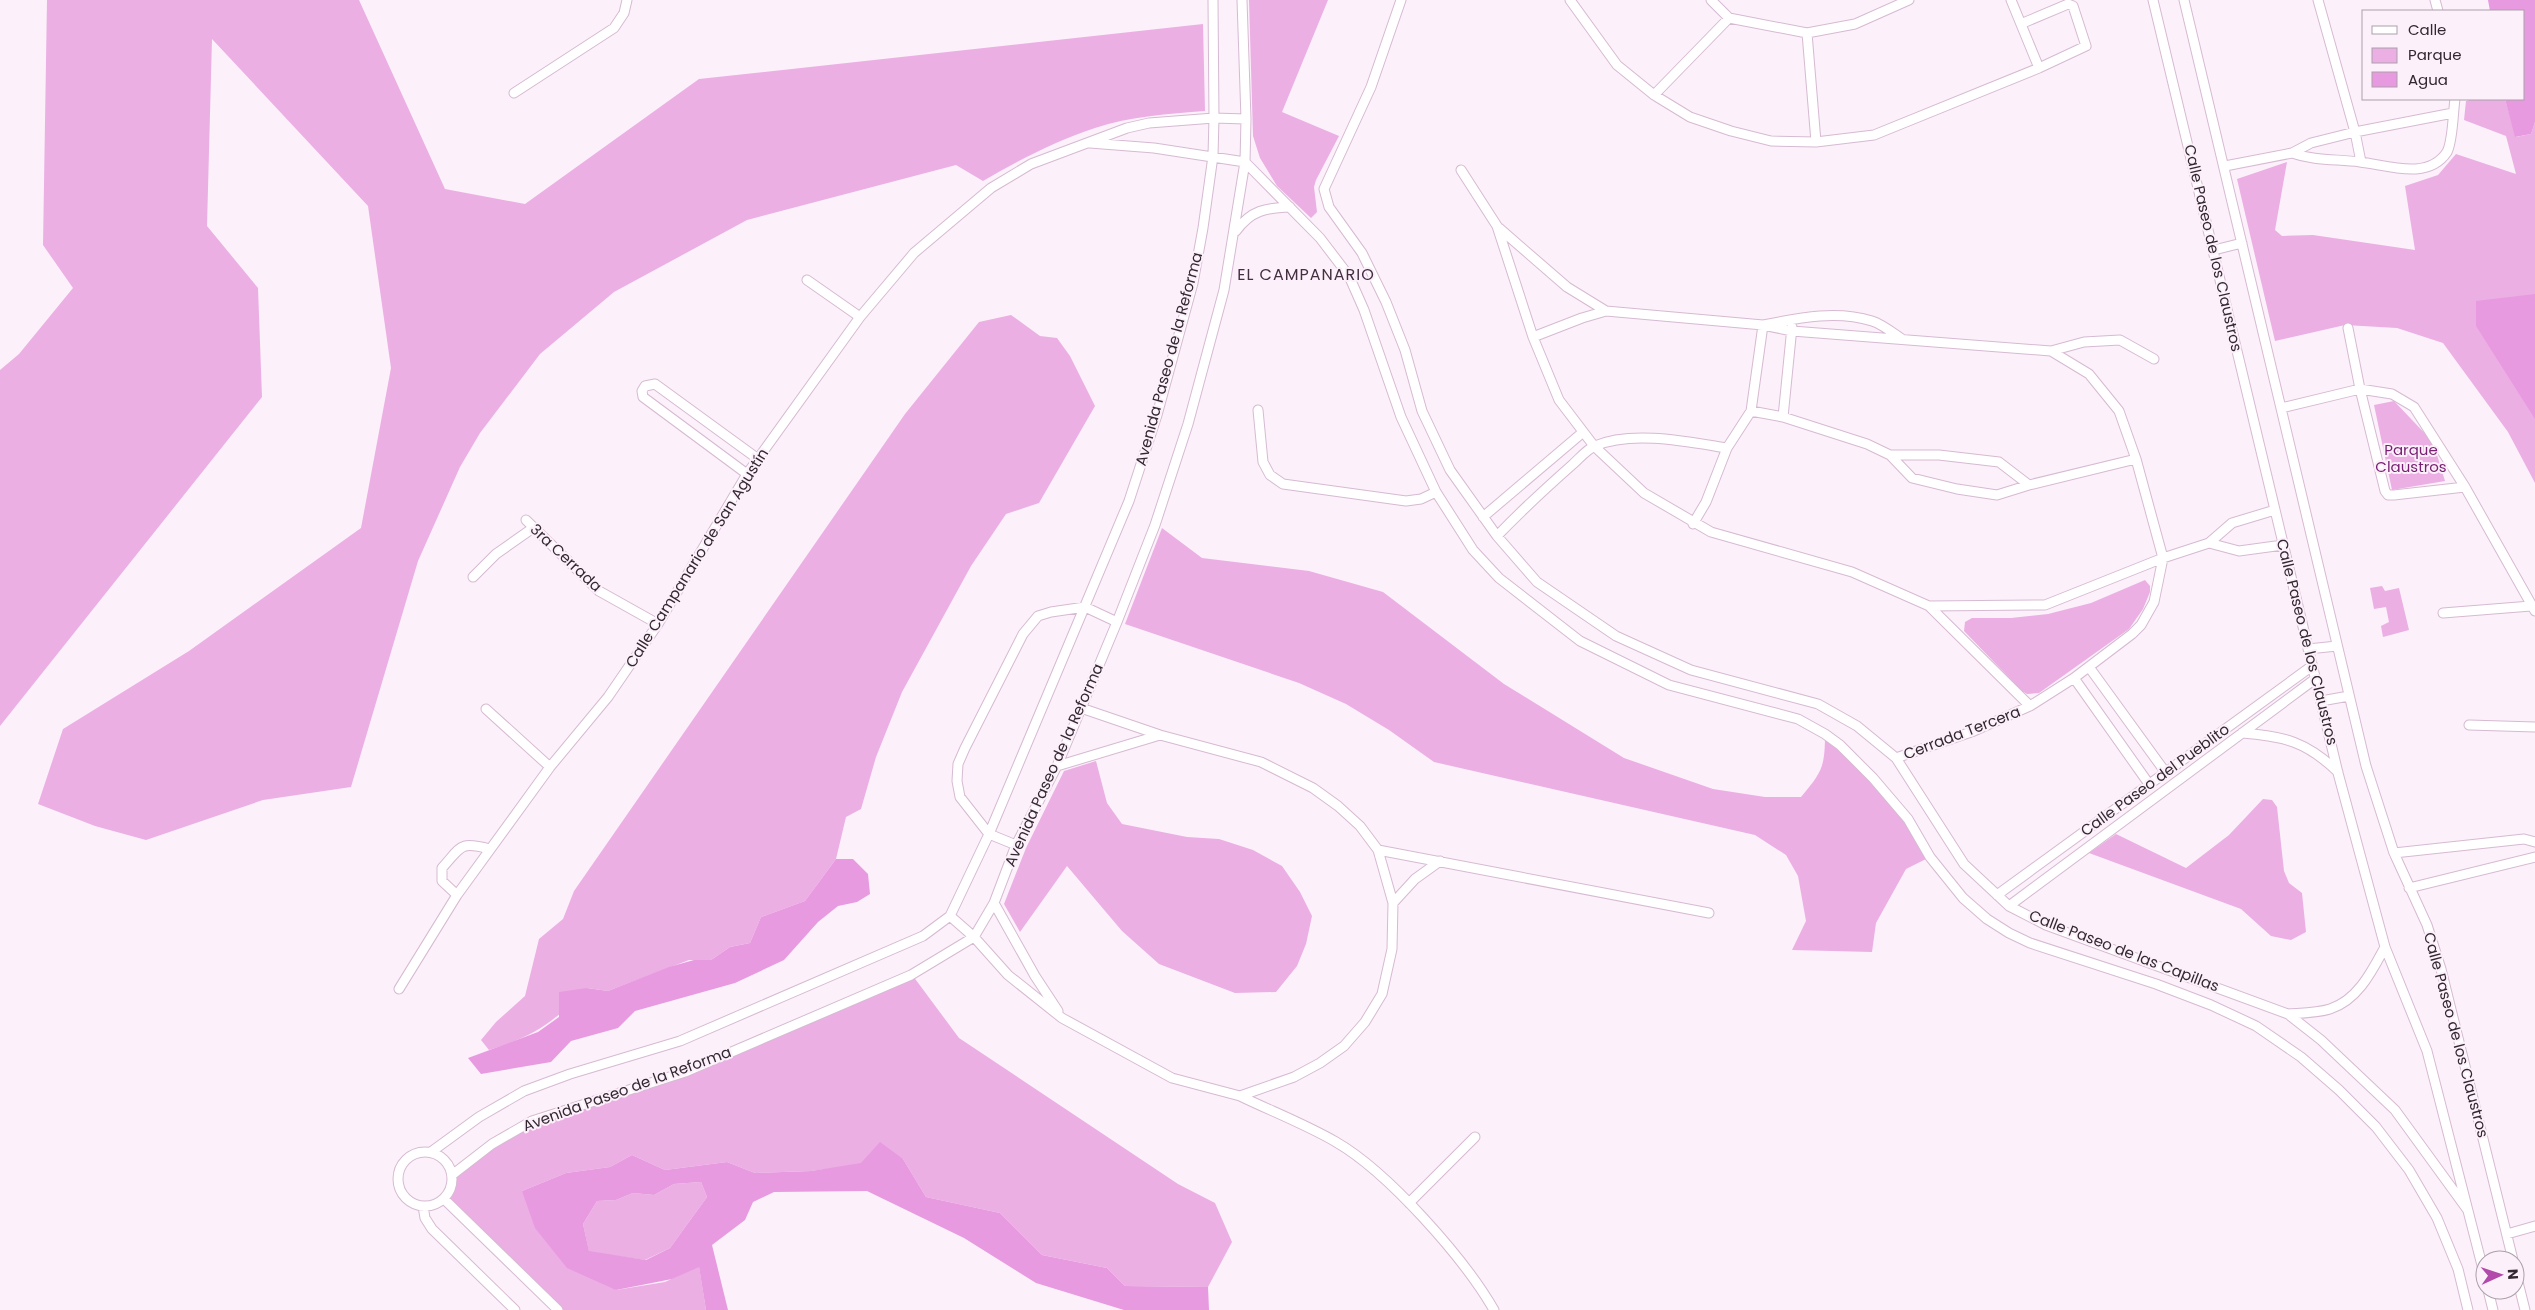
<svg xmlns="http://www.w3.org/2000/svg" width="2535" height="1310" font-family="Poppins,sans-serif">
  <style>
    .green { fill: #ebafe4 }
    .water { fill: #e79adf; fill-rule: evenodd }
    .lines { fill: none; stroke-linecap: round; stroke-linejoin: round }
    .street-casing { stroke: #d6bad2; stroke-width: 11 }
    .street { stroke: #fff; stroke-width: 9 }
    .labels { text-anchor: middle; stroke-width: 4; stroke-linejoin: round; paint-order: stroke }
    .street-label { font-size: 15px; fill: #322831; stroke: #fcf0fa }
    .park-label { font-size: 15px; fill: #781f73; stroke: #fcf0fa }
    .neighbourhood-label { font-size: 16px; letter-spacing: 1px; fill: #442e41; stroke: #fcf0fa }
  </style>
  <rect width="100%" height="100%" fill="#fcf0fa"/>
  <path class="green" d="M 47,0 L 359,0 L 445,189 L 525,204 L 699,79 L 1203,24 L 1205,111 C 1169,114 1130,116 1095,128 C 1056,141 1019,160 983,181 L 956,165 L 747,220 L 614,292 L 540,354 L 480,433 L 460,467 L 418,561 L 351,787 L 263,800 L 146,840 L 95,826 L 38,804 L 63,729 L 189,651 L 361,528 L 391,368 L 368,206 L 212,39 L 207,226 L 258,288 L 262,397 L 0,726 L 0,370 L 19,354 L 73,288 L 43,245 Z
    M 1249,0 L 1328,0 L 1282,112 L 1339,136 L 1316,180 L 1314,187 L 1317,212 L 1311,218 L 1277,186 L 1260,158 L 1253,136 Z
    M 2473,99 L 2505,99 L 2516,137 L 2531,134 L 2535,122 L 2535,483 L 2508,432 L 2443,343 L 2397,328 L 2345,325 L 2275,341 L 2237,179 L 2287,162 L 2275,230 L 2282,236 L 2313,235 L 2415,250 L 2405,186 L 2438,175 L 2456,154 L 2516,174 L 2506,136 L 2464,120 L 2466,101 Z
    M 1011,315 L 1040,336 L 1057,338 L 1070,356 L 1095,406 L 1039,503 L 1006,514 L 971,566 L 902,692 L 876,757 L 861,809 L 846,817 L 836,859 L 805,901 L 761,917 L 750,943 L 730,947 L 711,960 L 689,960 L 608,991 L 587,988 C 554,1022 535,1036 489,1050 L 481,1040 L 496,1022 L 525,996 L 539,939 L 563,919 L 574,891 L 905,414 L 979,322 Z
    M 2394,401 L 2433,442 L 2445,481 L 2392,490 L 2374,405 Z
    M 1162,528 L 1202,558 L 1309,571 L 1383,592 L 1504,684 L 1624,758 L 1713,789 L 1765,797 L 1801,797 C 1822,772 1825,767 1825,734 L 1873,778 L 1930,857 L 1906,869 L 1876,923 L 1872,952 L 1792,950 L 1806,921 L 1798,876 L 1786,855 L 1755,835 L 1434,762 L 1389,730 L 1346,704 L 1299,683 L 1125,624 Z
    M 2145,580 L 2150,586 L 2150,592 L 2143,609 L 2129,629 L 2039,693 L 2027,694 L 2022,691 L 1964,631 L 1965,622 L 1972,618 L 2011,618 L 2048,614 L 2091,603 Z
    M 2382,586 L 2385,591 L 2399,588 L 2409,630 L 2383,637 L 2381,626 L 2389,622 L 2386,607 L 2374,609 L 2370,588 Z
    M 1096,761 L 1107,803 L 1122,824 L 1187,837 L 1219,839 L 1253,850 L 1282,866 L 1300,892 L 1312,916 L 1306,944 L 1297,966 L 1276,992 L 1235,993 L 1159,964 L 1122,931 L 1067,866 L 1020,932 L 1004,904 L 1026,848 L 1064,771 Z
    M 2263,799 L 2272,800 L 2277,807 L 2284,871 L 2289,883 L 2302,893 L 2306,932 L 2291,940 L 2271,936 L 2241,909 L 2089,853 L 2116,834 L 2186,868 L 2229,835 Z
    M 913,976 L 959,1038 L 1178,1184 L 1215,1203 L 1232,1242 L 1208,1287 L 1125,1286 L 1107,1268 L 1042,1255 L 1000,1213 L 926,1197 L 903,1159 L 811,1171 L 755,1173 L 727,1162 L 665,1170 L 632,1155 L 610,1167 L 566,1173 L 522,1191 L 616,1290 L 665,1282 L 699,1266 L 706,1310 L 560,1310 L 446,1198 L 452,1184 L 452,1175 L 497,1144 L 537,1121 L 588,1107 Z
    M 701,1182 L 707,1197 L 670,1248 L 645,1260 L 589,1252 L 583,1224 L 597,1201 L 616,1200 L 633,1193 L 654,1195 L 674,1184 Z"/>
  <path class="water" d="M 2488,0 L 2535,0 L 2535,122 L 2531,134 L 2515,137 L 2505,99 L 2524,99 L 2524,11 L 2490,11 Z
    M 2535,294 L 2535,419 L 2476,326 L 2476,301 Z
    M 836,859 L 853,859 L 868,874 L 870,894 L 857,902 L 838,906 L 818,922 L 784,960 L 735,983 L 635,1011 L 618,1028 L 571,1041 L 551,1062 L 481,1074 L 468,1058 L 538,1032 L 559,1017 L 559,992 L 587,988 L 608,991 L 669,967 L 694,960 L 711,960 L 730,947 L 750,943 L 761,917 L 805,901 Z
    M 880,1142 L 903,1159 L 926,1197 L 1000,1213 L 1042,1255 L 1107,1268 L 1125,1286 L 1208,1287 L 1209,1310 L 1124,1310 L 1036,1283 L 964,1238 L 867,1191 L 774,1192 L 753,1202 L 745,1220 L 712,1245 L 728,1310 L 706,1310 L 699,1267 L 672,1279 L 616,1290 L 567,1268 L 535,1228 L 522,1191 L 566,1173 L 610,1167 L 632,1155 L 665,1170 L 727,1162 L 755,1173 L 811,1171 L 861,1163 ZM 701,1182 L 707,1197 L 670,1248 L 646,1260 L 589,1251 L 583,1224 L 597,1201 L 616,1200 L 633,1193 L 654,1195 L 674,1184 Z"/>
  <g class="lines">
    <defs>
      <path id="street" d="M 1401,0 L 1371,87 L 1324,189 L 1329,207 L 1362,253 L 1386,302 L 1405,350 L 1422,411 L 1450,470 L 1497,536 L 1537,582 L 1616,636 L 1691,670 L 1818,704 L 1857,726 L 1896,758 L 1964,864 L 2009,906 L 2046,925 L 2288,1014 L 2321,1040 L 2395,1110 L 2467,1209
        M 1570,0 L 1617,65 L 1654,95 L 1690,117 L 1731,131 L 1771,141 L 1816,142 L 1874,135 L 2039,68 L 2086,46 L 2073,6 L 2068,4 L 2023,23
        M 1711,0 L 1729,18 L 1807,33 L 1855,24 L 1909,0
        M 2011,0 L 2039,68
        M 2153,0 L 2338,773 L 2385,947 L 2427,1051 L 2485,1277
        M 2184,0 L 2366,766 L 2394,853 L 2427,925 L 2441,969 L 2513,1260
        M 2318,0 L 2355,132 L 2361,162
        M 2435,0 L 2438,11
        M 1807,33 L 1816,142
        M 514,93 L 614,28 L 624,13 L 627,0
        M 1654,95 L 1729,18
        M 1090,143 L 1154,148 L 1245,162 L 1320,238 L 1349,276 L 1364,310 L 1401,417 L 1436,492 L 1473,550 L 1499,578 L 1580,641 L 1669,685 L 1798,719 L 1825,734 L 1840,745 L 1873,778 L 1908,819 L 1930,857 L 1963,898 L 1987,919 L 2009,933 L 2030,943 L 2156,984 L 2211,1005 L 2256,1026 L 2301,1057 L 2339,1090 L 2376,1127 L 2409,1170 L 2437,1218 L 2458,1269 L 2468,1310
        M 2292,153 C 2315,161 2337,159 2360,162 C 2387,165 2428,181 2447,152 C 2453,141 2453,112 2455,99
        M 2225,166 L 2292,153 L 2311,143 L 2355,132 L 2453,113
        M 1461,170 L 1497,226 L 1533,337 L 1559,400 L 1594,446 L 1644,493 L 1711,532 L 1852,572 L 1929,606 L 2030,706
        M 1499,228 L 1567,287 L 1606,311 L 1763,325 L 1792,331 L 2051,351 L 2084,342 L 2120,340 L 2154,359
        M 1236,231 C 1251,210 1266,208 1290,207
        M 2214,250 L 2242,243
        M 807,280 L 860,317
        M 2348,328 L 2360,389 L 2385,491 L 2388,495 L 2394,495 L 2465,487
        M 1533,337 L 1582,318 L 1606,311
        M 2281,408 L 2360,389 L 2392,394 L 2414,407 L 2465,487 L 2535,611
        M 1258,410 L 1263,462 L 1270,475 L 1283,484 L 1406,501 L 1421,499 L 1436,492
        M 1751,411 L 1763,325 C 1799,318 1836,310 1872,321 C 1882,324 1893,333 1902,339
        M 1783,417 L 1792,327
        M 1890,455 L 1939,455 L 1999,462 L 2029,485
        M 747,474 L 643,397 L 642,391 L 645,386 L 655,384 L 758,459
        M 1483,517 L 1582,433
        M 526,520 L 599,591 L 658,624
        M 1693,524 L 1706,502 L 1727,448
        M 1497,536 C 1521,511 1546,488 1572,465 C 1579,459 1587,449 1595,446 C 1632,430 1689,442 1727,448 L 1751,411 L 1783,417 L 1867,444 L 1890,455 L 1912,478 L 1957,489 L 1997,495 L 2029,485 L 2136,459
        M 2209,543 L 2239,551 L 2283,545
        M 473,577 L 496,554 L 533,528
        M 1929,606 L 2045,605 L 2163,558 L 2209,543 L 2232,523 L 2275,510
        M 2443,613 L 2531,606
        M 2308,649 L 2337,646
        M 2089,667 L 2166,773
        M 2074,678 L 2149,784
        M 2321,701 L 2349,696
        M 486,709 L 550,767
        M 2469,725 L 2535,727
        M 2242,733 C 2284,736 2307,742 2338,772
        M 1896,758 L 1974,731 L 2030,706 L 2074,678 L 2132,634 L 2141,625 L 2154,602 L 2163,558 L 2136,459 L 2119,411 L 2089,374 L 2051,351
        M 1057,766 L 1160,735
        M 1016,845 L 989,834 L 960,797 L 957,781 L 958,764 L 965,748 L 1023,634 L 1038,616 L 1051,612 L 1085,607 L 1117,622
        M 1378,850 L 1709,913
        M 2394,853 L 2524,839 L 2535,842
        M 2409,888 L 2535,857
        M 457,895 L 442,881 L 442,868 C 462,846 459,841 490,849
        M 1997,895 L 2312,666
        M 994,903 L 1035,976 L 1058,1011
        M 1393,903 L 1415,879 L 1440,861
        M 2009,906 L 2315,679
        M 950,916 L 974,937 L 1008,975 L 1062,1018 L 1172,1078 L 1240,1096 L 1294,1077 L 1320,1063 L 1344,1046 L 1365,1022 L 1382,994 L 1392,949 L 1393,903 L 1378,850 L 1360,826 L 1338,806 L 1313,788 L 1261,762 L 1160,735 L 1081,708
        M 399,989 L 457,895 L 550,767 L 608,697 L 658,624 L 747,474 L 860,317 L 914,253 L 991,188 L 1031,164 L 1127,128 L 1149,123 L 1214,118 L 1246,119
        M 2288,1014 C 2301,1013 2317,1013 2330,1009 C 2358,1000 2372,971 2385,947
        M 1240,1096 C 1271,1111 1305,1124 1336,1142 C 1388,1172 1464,1258 1494,1310
        M398 1179a27 27 0 1 1 54 0a27 27 0 1 1-54 0Z
        M 431,1152 L 479,1117 L 524,1091 L 570,1074 L 680,1041 L 923,936 L 950,916 L 989,834 L 1129,501 L 1157,415 L 1193,283 L 1203,228 L 1213,156 L 1214,118 L 1213,0
        M 452,1175 L 492,1144 L 532,1121 L 685,1072 L 911,975 L 974,937 L 994,903 L 1016,845 L 1057,766 L 1117,622 L 1155,525 L 1188,424 L 1224,290 L 1245,162 L 1246,119 L 1242,0
        M 444,1199 L 558,1310
        M 1409,1203 L 1475,1137
        M 423,1206 L 425,1218 L 432,1229 L 515,1310
        M 2507,1234 L 2535,1226
        M 2515,1270 L 2525,1310
        M 2488,1290 L 2493,1310"/>
    </defs>
    <use href="#street" class="street-casing"/>
    <use href="#street" class="street"/>
  </g>
  <g class="labels">
    <g class="street-label">
      <text transform="translate(2213 248) rotate(77)" y="5">Calle Paseo de los Claustros</text>
      <text transform="translate(1169 359) rotate(-75)" y="5">Avenida Paseo de la Reforma</text>
      <text transform="translate(566 558) rotate(43)" y="5">3ra Cerrada</text>
      <text transform="translate(697 558) rotate(-58)" y="5">Calle Campanario de San Agustín</text>
      <text transform="translate(2307 642) rotate(76)" y="5">Calle Paseo de los Claustros</text>
      <text transform="translate(1962 733) rotate(-21)" y="5">Cerrada Tercera</text>
      <text transform="translate(1054 765) rotate(-66)" y="5">Avenida Paseo de la Reforma</text>
      <text transform="translate(2155 780) rotate(-36)" y="5">Calle Paseo del Pueblito</text>
      <text transform="translate(2124 951) rotate(21)" y="5">Calle Paseo de las Capillas</text>
      <text transform="translate(2456 1035) rotate(75)" y="5">Calle Paseo de los Claustros</text>
      <text transform="translate(627 1089) rotate(-20)" y="5">Avenida Paseo de la Reforma</text>
    </g>
    <g class="park-label">
      <text x="2411" y="455">Parque<tspan x="2411" dy="17">Claustros</tspan></text>
    </g>
    <g class="neighbourhood-label">
      <text x="1306" y="280">EL CAMPANARIO</text>
    </g>
  </g>
  <rect x="2362" y="10" width="162" height="90" fill="#fcf0fa" stroke="#aba0aa"/>
  <rect x="2372" y="26" width="25" height="8" fill="#ffffff" stroke="#aba0aa"/>
  <text x="2408" y="35" font-size="15" fill="#322831">Calle</text>
  <rect x="2372" y="48" width="25" height="15" fill="#ebafe4" stroke="#aba0aa"/>
  <text x="2408" y="60" font-size="15" fill="#322831">Parque</text>
  <rect x="2372" y="72" width="25" height="15" fill="#e79adf" stroke="#aba0aa"/>
  <text x="2408" y="85" font-size="15" fill="#322831">Agua</text>
  <g transform="translate(2500 1275) rotate(87)"><circle r="24" fill="#fcf0fa" stroke="#aba0aa"/>
  <path d="M0-4L9 19L0 12L-9 19Z" fill="#b349ab"/>
  <text y="-8" font-size="14" font-weight="bold" text-anchor="middle" fill="#322831">N</text>
  </g>
</svg>
